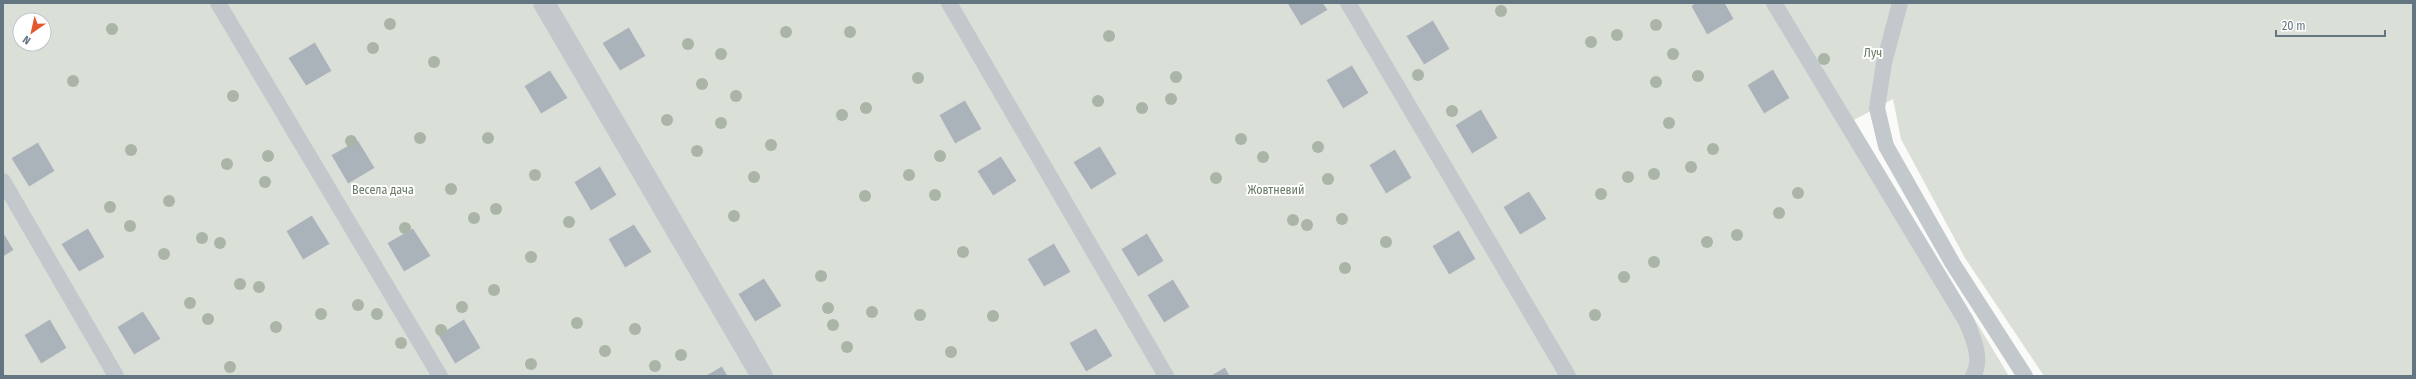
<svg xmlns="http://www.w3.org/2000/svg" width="2416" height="379" font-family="'Fira Sans Condensed',sans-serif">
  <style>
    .green { fill: #dadfd7; fill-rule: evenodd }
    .building { fill: #aab3b9; stroke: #dcdcda }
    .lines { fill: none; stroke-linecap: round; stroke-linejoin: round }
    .service { stroke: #c3c8cc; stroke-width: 16 }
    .minor { stroke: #c3c8cc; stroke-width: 22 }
    .tree { fill: #aab4a7 }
    .labels { text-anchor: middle; stroke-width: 4; stroke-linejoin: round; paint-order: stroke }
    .park-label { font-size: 12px; fill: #687a64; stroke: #fff }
  </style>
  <rect width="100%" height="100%" fill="#fafaf8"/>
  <path class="green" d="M 3,3 L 2413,3 L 2413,376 L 2044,376 L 1965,258 L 1901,139 L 1893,99 L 1854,120 L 2009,376 L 3,376 ZM 20,20 L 44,20 L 44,44 L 20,44 Z"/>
  <path class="building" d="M 1287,3 L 1323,3 L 1328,10 L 1301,26 Z
    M 1695,3 L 1725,3 L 1734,19 L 1707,35 L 1691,6 Z
    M 1433,20 L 1450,49 L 1424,65 L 1406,36 Z
    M 629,27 L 646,56 L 620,71 L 602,43 Z
    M 315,42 L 332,71 L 306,86 L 288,58 Z
    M 1352,65 L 1369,93 L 1343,109 L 1326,80 Z
    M 1773,69 L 1790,98 L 1764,114 L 1747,85 Z
    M 550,70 L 568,98 L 541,114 L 524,86 Z
    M 965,100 L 982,129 L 955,144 L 939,115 Z
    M 1481,109 L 1498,138 L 1472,154 L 1455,125 Z
    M 358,140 L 375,168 L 348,184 L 331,155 Z
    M 38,142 L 55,171 L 29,187 L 11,158 Z
    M 1100,146 L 1117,174 L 1091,190 L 1073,162 Z
    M 1395,149 L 1412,178 L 1386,194 L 1369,165 Z
    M 1001,156 L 1017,181 L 993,196 L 977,171 Z
    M 600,166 L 617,195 L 591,211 L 574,182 Z
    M 1529,191 L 1547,219 L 1520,235 L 1503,207 Z
    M 312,215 L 330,244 L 303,260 L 286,231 Z
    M 634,224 L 652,252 L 625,268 L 608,239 Z
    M 88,228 L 105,257 L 79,272 L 61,244 Z
    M 413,228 L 431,256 L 404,272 L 387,243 Z
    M 1459,230 L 1476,259 L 1449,275 L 1432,246 Z
    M 3,232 L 14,250 L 3,257 Z
    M 1147,233 L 1164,261 L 1138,277 L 1121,249 Z
    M 1054,243 L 1071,272 L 1044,287 L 1027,259 Z
    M 764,278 L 782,306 L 755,322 L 738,294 Z
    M 1173,279 L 1190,307 L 1164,323 L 1147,295 Z
    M 143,311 L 161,339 L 134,355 L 117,327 Z
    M 50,319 L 67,348 L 41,364 L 24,335 Z
    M 464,319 L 481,348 L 455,364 L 438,335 Z
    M 1096,328 L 1113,356 L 1086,372 L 1069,343 Z
    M 722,366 L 728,376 L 705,376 Z
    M 1225,367 L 1230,376 L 1210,376 Z"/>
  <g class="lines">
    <path class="service" d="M 218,3 L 440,376
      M 949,3 L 1166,376
      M 1348,3 L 1568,376
      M 1774,3 L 1966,321 C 1973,337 1983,359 1973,376
      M 1900,3 L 1884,63 L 1877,108 L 1886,146 L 1953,264 L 2025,376
      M 3,181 L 116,376"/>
    <path class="minor" d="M 544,3 L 762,376"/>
  </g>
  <g class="tree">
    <circle cx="1501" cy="11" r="6"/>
    <circle cx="390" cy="24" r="6"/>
    <circle cx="1656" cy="25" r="6"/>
    <circle cx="112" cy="29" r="6"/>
    <circle cx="786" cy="32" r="6"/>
    <circle cx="850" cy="32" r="6"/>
    <circle cx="1617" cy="35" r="6"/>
    <circle cx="1109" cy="36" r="6"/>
    <circle cx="1591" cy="42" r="6"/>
    <circle cx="688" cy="44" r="6"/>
    <circle cx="373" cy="48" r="6"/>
    <circle cx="721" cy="54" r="6"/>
    <circle cx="1673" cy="54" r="6"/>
    <circle cx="1824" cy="59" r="6"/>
    <circle cx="434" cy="62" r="6"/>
    <circle cx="1418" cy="75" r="6"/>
    <circle cx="1698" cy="76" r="6"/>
    <circle cx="1176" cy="77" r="6"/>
    <circle cx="918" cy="78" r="6"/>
    <circle cx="73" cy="81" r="6"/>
    <circle cx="1656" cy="82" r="6"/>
    <circle cx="702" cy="84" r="6"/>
    <circle cx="233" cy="96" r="6"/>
    <circle cx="736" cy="96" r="6"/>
    <circle cx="1171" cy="99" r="6"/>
    <circle cx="1098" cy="101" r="6"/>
    <circle cx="866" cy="108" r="6"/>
    <circle cx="1142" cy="108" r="6"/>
    <circle cx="1452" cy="111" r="6"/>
    <circle cx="842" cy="115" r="6"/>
    <circle cx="667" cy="120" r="6"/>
    <circle cx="721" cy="123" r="6"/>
    <circle cx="1669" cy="123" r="6"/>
    <circle cx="420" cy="138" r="6"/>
    <circle cx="488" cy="138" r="6"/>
    <circle cx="1241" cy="139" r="6"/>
    <circle cx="351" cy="141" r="6"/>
    <circle cx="771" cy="145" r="6"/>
    <circle cx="1318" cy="147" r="6"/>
    <circle cx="1713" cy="149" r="6"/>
    <circle cx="131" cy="150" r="6"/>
    <circle cx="697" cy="151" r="6"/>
    <circle cx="268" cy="156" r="6"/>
    <circle cx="940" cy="156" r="6"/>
    <circle cx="1263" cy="157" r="6"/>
    <circle cx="227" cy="164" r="6"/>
    <circle cx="1691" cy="167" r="6"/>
    <circle cx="1654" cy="174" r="6"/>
    <circle cx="535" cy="175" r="6"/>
    <circle cx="909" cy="175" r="6"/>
    <circle cx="754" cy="177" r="6"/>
    <circle cx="1628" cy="177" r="6"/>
    <circle cx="1216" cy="178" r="6"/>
    <circle cx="1328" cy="179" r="6"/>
    <circle cx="265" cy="182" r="6"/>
    <circle cx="451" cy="189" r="6"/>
    <circle cx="1798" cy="193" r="6"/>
    <circle cx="1601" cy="194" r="6"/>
    <circle cx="935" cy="195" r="6"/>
    <circle cx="865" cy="196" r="6"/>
    <circle cx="169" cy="201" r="6"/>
    <circle cx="110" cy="207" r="6"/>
    <circle cx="496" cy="209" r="6"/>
    <circle cx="1779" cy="213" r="6"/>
    <circle cx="734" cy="216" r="6"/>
    <circle cx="474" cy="218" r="6"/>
    <circle cx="1342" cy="219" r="6"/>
    <circle cx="1293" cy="220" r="6"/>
    <circle cx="569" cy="222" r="6"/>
    <circle cx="1307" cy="225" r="6"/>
    <circle cx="130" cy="226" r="6"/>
    <circle cx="405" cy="228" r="6"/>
    <circle cx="1737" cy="235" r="6"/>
    <circle cx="202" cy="238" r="6"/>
    <circle cx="1386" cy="242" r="6"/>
    <circle cx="1707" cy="242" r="6"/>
    <circle cx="220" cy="243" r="6"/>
    <circle cx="963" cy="252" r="6"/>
    <circle cx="164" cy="254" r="6"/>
    <circle cx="531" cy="257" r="6"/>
    <circle cx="1654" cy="262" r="6"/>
    <circle cx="1345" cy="268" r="6"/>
    <circle cx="821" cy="276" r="6"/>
    <circle cx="1624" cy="277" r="6"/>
    <circle cx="240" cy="284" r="6"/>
    <circle cx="259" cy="287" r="6"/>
    <circle cx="494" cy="290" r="6"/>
    <circle cx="190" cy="303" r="6"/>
    <circle cx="358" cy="305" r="6"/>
    <circle cx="462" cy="307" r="6"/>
    <circle cx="828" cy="308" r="6"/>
    <circle cx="872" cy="312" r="6"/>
    <circle cx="321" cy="314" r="6"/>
    <circle cx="377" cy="314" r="6"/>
    <circle cx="920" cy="315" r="6"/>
    <circle cx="1595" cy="315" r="6"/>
    <circle cx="993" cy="316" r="6"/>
    <circle cx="208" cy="319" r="6"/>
    <circle cx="577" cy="323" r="6"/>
    <circle cx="833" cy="325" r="6"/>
    <circle cx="276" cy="327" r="6"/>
    <circle cx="635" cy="329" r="6"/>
    <circle cx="441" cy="330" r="6"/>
    <circle cx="401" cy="343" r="6"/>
    <circle cx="847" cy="347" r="6"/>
    <circle cx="605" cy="351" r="6"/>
    <circle cx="951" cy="352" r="6"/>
    <circle cx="681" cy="355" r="6"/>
    <circle cx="531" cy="364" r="6"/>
    <circle cx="655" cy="366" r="6"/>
    <circle cx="230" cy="367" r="6"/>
  </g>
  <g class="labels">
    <g class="park-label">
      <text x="1873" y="57">Луч</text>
      <text x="383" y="194">Весела дача</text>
      <text x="1276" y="194">Жовтневий</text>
    </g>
  </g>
  <rect width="2416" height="379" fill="none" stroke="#657683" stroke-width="8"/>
  <g transform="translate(32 32) rotate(214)"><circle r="19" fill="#ffffff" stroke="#c1c8cd"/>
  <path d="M0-3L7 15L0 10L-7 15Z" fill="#e4572e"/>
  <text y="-6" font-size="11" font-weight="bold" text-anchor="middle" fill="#657683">N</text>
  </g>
  <path d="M2276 30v6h109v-6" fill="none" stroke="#657683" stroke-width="2"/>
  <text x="2282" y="30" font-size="12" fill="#657683" stroke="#ffffff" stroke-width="3" paint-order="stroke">20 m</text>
</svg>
